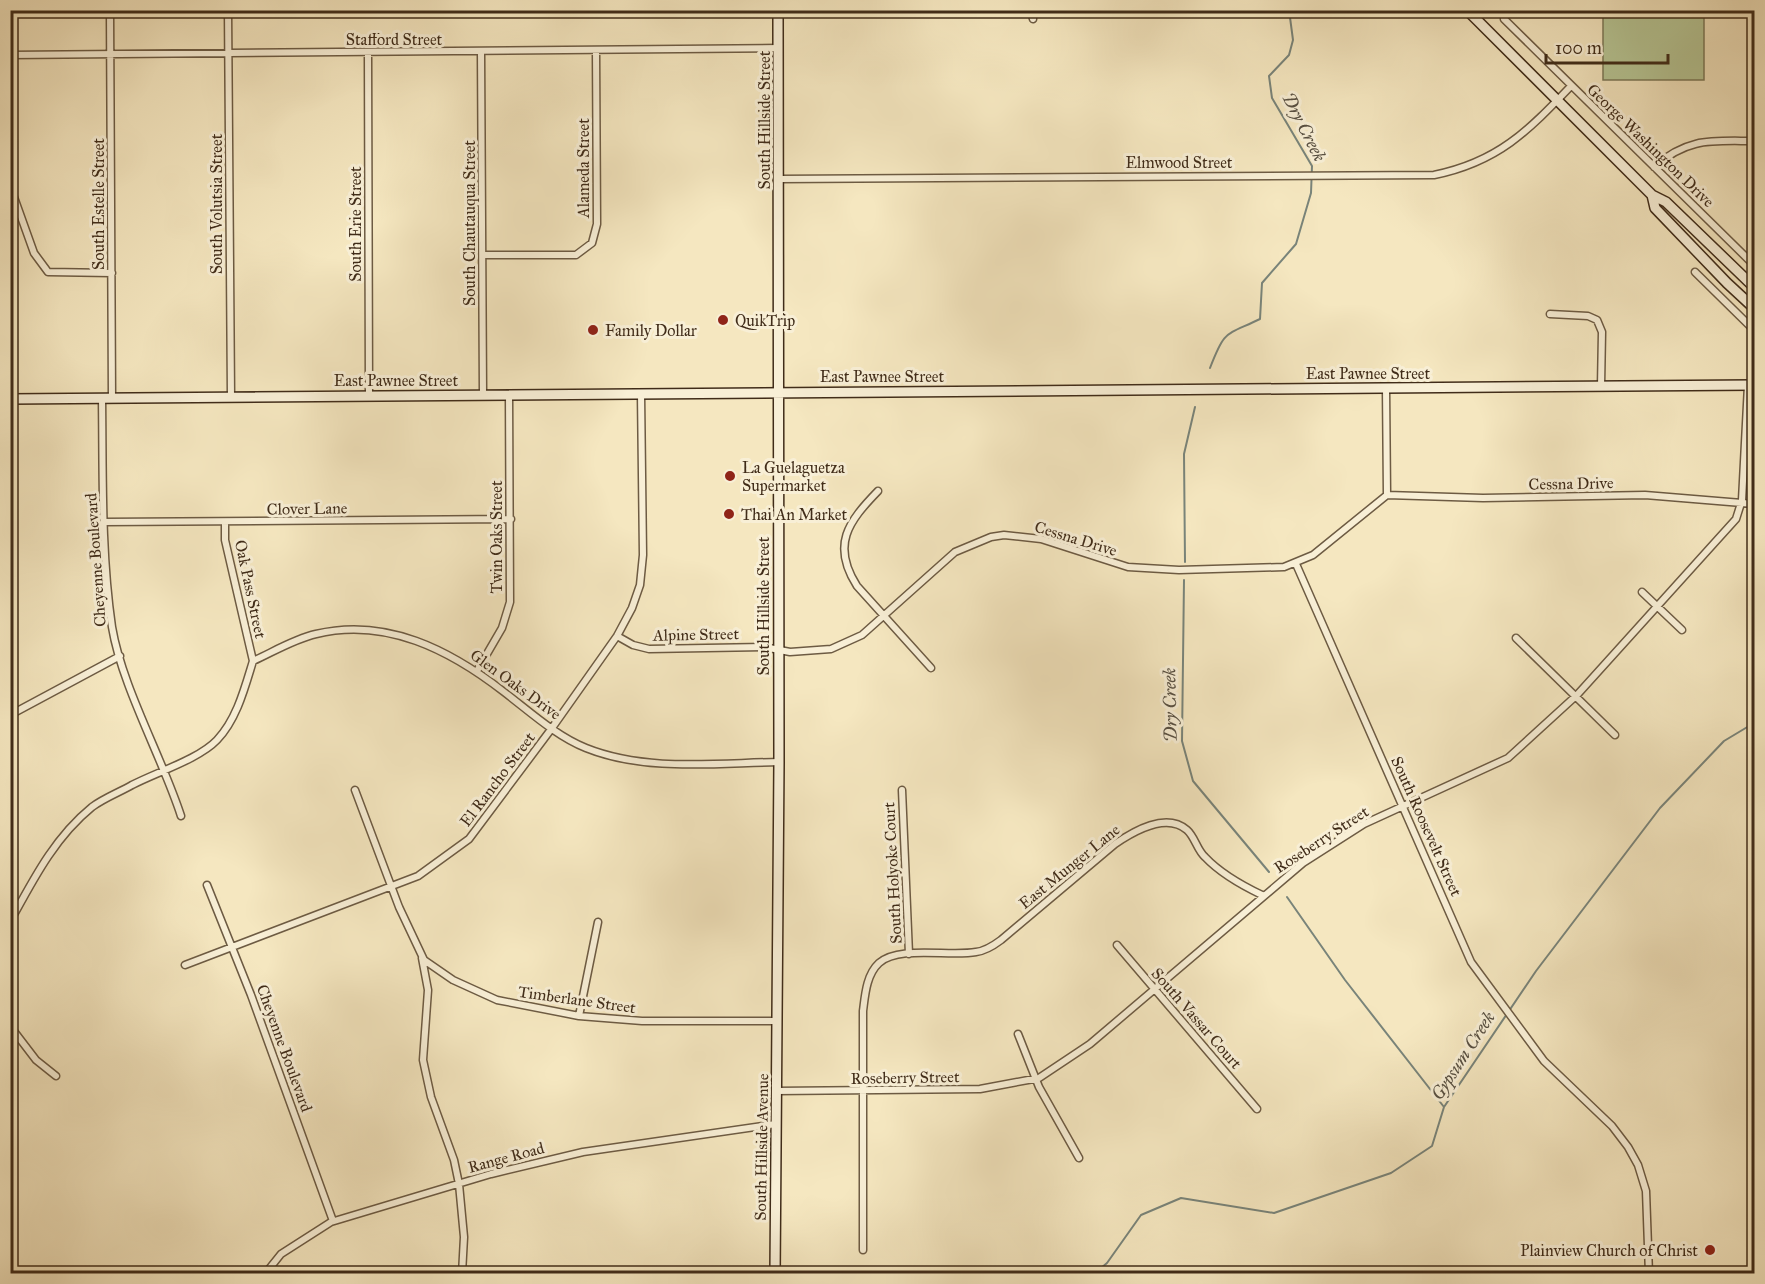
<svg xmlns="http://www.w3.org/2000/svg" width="1765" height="1284" font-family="'IM FELL Great Primer',serif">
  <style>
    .green { fill: #b7c796; stroke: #7c7a58; stroke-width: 1.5 }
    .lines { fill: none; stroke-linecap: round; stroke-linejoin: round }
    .stream { stroke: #79847a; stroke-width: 2 }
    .street-casing { stroke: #6d5b43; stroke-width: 9 }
    .secondary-casing { stroke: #402c19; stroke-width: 12 }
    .street { stroke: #f8efd6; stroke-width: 6 }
    .secondary { stroke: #f8efd6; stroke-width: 9 }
    .poi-dot { fill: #8f2418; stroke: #f8efd6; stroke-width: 2 }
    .labels { text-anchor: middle; stroke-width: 6; stroke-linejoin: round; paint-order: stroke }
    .street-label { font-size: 16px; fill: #402c19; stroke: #f8efd6 }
    .poi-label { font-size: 16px; fill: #402c19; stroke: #f8efd6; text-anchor: start }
    .water-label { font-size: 18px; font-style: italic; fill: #585042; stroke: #f8efd6 }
  </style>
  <rect width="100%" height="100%" fill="#f5e7c0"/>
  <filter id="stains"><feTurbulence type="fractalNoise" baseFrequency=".00333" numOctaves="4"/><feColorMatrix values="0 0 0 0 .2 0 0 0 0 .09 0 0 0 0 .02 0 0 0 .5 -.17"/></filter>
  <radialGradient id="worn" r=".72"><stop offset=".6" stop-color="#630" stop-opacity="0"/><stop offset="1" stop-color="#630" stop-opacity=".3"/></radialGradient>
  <path class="green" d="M 1603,11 L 1704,11 L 1704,80 L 1603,80 Z"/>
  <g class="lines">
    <path class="stream" d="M 1210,368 C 1225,329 1225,336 1260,319 L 1262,283 L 1296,244 L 1311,193 L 1312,166 L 1272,98 L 1269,76 L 1289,55 L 1293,40 L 1289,10
      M 1185,562 L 1184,454 L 1195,407
      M 1184,580 L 1182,741 L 1193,781 L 1269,872
      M 1287,897 L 1345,980 L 1444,1107
      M 1094,1274 L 1107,1263 L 1141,1215 L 1181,1198 L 1274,1213 L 1391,1173 L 1432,1146 L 1444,1107 L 1536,971 L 1660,808 L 1724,741 L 1754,723"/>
    <defs>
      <path id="street" d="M 110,10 L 112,398
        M 228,10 L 231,396
        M 1031,10 L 1033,19
        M 1504,19 L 1754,265
        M 481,51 L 483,394
        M 368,52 L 369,395
        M 10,55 L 779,48
        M 1654,167 C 1688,137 1712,141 1754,141
        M 779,179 L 1434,175 C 1498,162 1528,131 1571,86
        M 10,186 L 34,253 L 48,272 L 112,273
        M 483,255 L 576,255 L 592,243 L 597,224 L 596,50
        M 1695,272 L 1754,330
        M 1550,314 L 1588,316 L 1597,320 L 1602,332 L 1601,386
        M 1386,388 L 1387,495
        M 102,398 C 103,474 101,552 112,627 C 122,687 162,757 181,816
        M 878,491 C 848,522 831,545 857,586 L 931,668
        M 104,522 L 511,519
        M 225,522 L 225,540 L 253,661
        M 1296,564 L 1471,962 L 1544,1061 L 1612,1126 L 1628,1147 L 1638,1165 L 1646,1191 L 1649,1274
        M 1642,592 L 1682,630
        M 617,636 L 633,645 L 649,649 L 764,647 L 790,652 L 831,649 L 862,635 L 955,552 L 991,537 L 1004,535 L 1041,539 L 1128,567 L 1179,570 L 1284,567 L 1313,555 L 1387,495 L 1483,498 L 1645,495 L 1754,504
        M 1516,638 L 1615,735
        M 477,671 L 502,628 L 510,602 L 509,394
        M 10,715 L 120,656
        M 355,790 L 399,907 L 424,960 L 453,980 L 497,1000 L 579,1016 L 642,1021 L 777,1021
        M 902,790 L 909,954
        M 207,885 L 251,995 L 333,1221
        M 10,922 C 33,880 54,838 92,807 C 104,798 120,792 132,785 C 157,772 199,759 217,740 C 237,719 245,687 253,661 C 273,652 294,639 316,634 C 386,617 450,650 504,692 C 529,711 556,736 586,748 C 646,772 715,763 779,762
        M 1117,945 L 1257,1109
        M 422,958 L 428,990 L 423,1060 L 431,1097 L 454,1160 L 459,1184 L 464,1237 L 462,1274
        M 185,965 L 418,876 L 469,839 L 552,728 L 617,636 L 632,608 L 640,585 L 643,555 L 641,394
        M 579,1016 L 598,922
        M 10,1026 L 36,1060 L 56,1076
        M 1018,1034 L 1039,1087 L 1079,1158
        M 776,1091 L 980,1089 L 1039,1078 L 1090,1044 L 1303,863 L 1364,824 L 1508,758 L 1577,695 L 1736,519 L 1742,500 L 1748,385
        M 863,1250 L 863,1011 C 865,996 866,975 879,963 C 899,945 950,957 976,952 C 985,951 993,946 1001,940 L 1115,844 C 1134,831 1166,812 1187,830 C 1195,837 1197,850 1205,857 C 1221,874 1241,885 1262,895
        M 265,1274 L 281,1254 L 331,1222 L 491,1174 L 583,1152 L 776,1124"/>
      <path id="secondary" d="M 1467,10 L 1652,195 L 1666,202 L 1754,287
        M 1652,195 L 1655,208 L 1727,283 L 1754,308
        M 10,399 L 1754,385
        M 775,1274 L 779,762 L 778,10"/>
    </defs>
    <use href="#street" class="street-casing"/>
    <use href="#secondary" class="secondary-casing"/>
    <use href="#street" class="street"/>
    <use href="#secondary" class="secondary"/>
  </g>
  <g class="poi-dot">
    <circle cx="723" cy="320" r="6"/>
    <circle cx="593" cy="330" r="6"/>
    <circle cx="730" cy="476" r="6"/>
    <circle cx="729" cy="514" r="6"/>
    <circle cx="1710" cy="1250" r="6"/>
  </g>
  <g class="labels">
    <g class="street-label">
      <text x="394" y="45">Stafford Street</text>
      <text transform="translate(764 120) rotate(-90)" y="6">South Hillside Street</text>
      <text transform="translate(1651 145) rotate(44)" y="6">George Washington Drive</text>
      <text x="1179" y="168">Elmwood Street</text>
      <text transform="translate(583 168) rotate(-90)" y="6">Alameda Street</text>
      <text transform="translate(98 204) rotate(-90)" y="6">South Estelle Street</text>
      <text transform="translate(216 204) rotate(-90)" y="6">South Volutsia Street</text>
      <text transform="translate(469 223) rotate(-90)" y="6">South Chautauqua Street</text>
      <text transform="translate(355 224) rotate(-90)" y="6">South Erie Street</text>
      <text x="1368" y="379">East Pawnee Street</text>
      <text x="882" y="382">East Pawnee Street</text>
      <text x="396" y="386">East Pawnee Street</text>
      <text transform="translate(1571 483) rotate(-1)" y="6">Cessna Drive</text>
      <text transform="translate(307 508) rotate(-1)" y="6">Clover Lane</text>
      <text transform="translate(496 537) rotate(-90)" y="6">Twin Oaks Street</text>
      <text transform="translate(1076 538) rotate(17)" y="6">Cessna Drive</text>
      <text transform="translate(95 560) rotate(-94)" y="6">Cheyenne Boulevard</text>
      <text transform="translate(251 589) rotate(78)" y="6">Oak Pass Street</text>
      <text transform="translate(763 606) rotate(-90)" y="6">South Hillside Street</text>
      <text transform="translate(696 634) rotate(-1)" y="6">Alpine Street</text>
      <text transform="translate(516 684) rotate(36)" y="6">Glen Oaks Drive</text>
      <text transform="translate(497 779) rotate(-53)" y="6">El Rancho Street</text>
      <text transform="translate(1427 826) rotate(66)" y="6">South Roosevelt Street</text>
      <text transform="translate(1321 839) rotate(-33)" y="6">Roseberry Street</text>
      <text transform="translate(1069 866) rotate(-39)" y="6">East Munger Lane</text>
      <text transform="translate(892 873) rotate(-93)" y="6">South Holyoke Court</text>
      <text transform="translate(577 999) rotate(8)" y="6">Timberlane Street</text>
      <text transform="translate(1197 1018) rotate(49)" y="6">South Vassar Court</text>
      <text transform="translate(285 1048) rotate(70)" y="6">Cheyenne Boulevard</text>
      <text transform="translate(905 1077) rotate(-1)" y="6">Roseberry Street</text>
      <text transform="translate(761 1147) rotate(-89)" y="6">South Hillside Avenue</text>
      <text transform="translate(506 1157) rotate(-15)" y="6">Range Road</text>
    </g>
    <g class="poi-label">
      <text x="735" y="326">QuikTrip</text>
      <text x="605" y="336">Family Dollar</text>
      <text x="742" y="473">La Guelaguetza<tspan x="742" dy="18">Supermarket</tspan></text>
      <text x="741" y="520">Thai An Market</text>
      <text x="1698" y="1256" text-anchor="end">Plainview Church of Christ</text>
    </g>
    <g class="water-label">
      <text transform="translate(1304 127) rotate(63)" y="6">Dry Creek</text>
      <text transform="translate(1170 705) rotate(-91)" y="6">Dry Creek</text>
      <text transform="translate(1463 1056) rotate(-57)" y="6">Gypsum Creek</text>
    </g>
  </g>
  <rect width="1765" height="1284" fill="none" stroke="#f5e7c0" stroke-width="36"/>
  <rect x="12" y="12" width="1741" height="1260" fill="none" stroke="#402c19" stroke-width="3"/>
  <rect x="18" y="18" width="1729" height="1248" fill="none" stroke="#402c19" stroke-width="1.5"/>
  <path d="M1546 54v9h122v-9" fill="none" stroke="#402c19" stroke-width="3"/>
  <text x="1555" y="54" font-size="18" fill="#402c19" stroke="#f8efd6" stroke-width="4.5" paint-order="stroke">100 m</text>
  <rect width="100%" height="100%" filter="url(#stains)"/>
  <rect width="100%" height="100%" fill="url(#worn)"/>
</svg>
